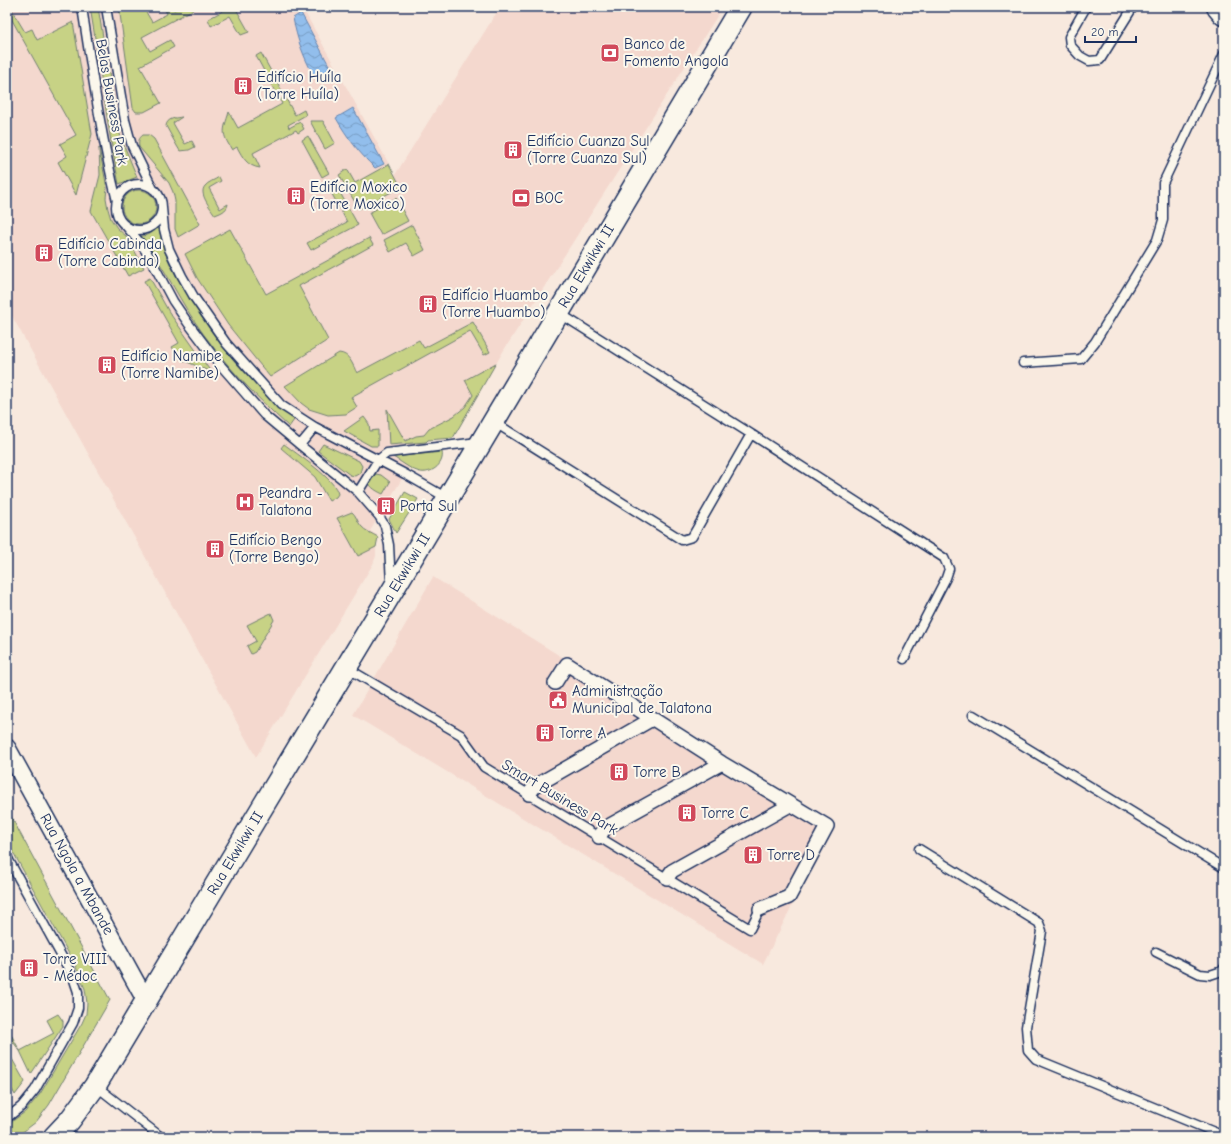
<svg xmlns="http://www.w3.org/2000/svg" width="1231" height="1144" font-family="'Comic Neue',sans-serif">
  <style>
    .built { fill: #f4d8ce }
    .green { fill: #c7d285; stroke: #718072 }
    .water { fill: url(#water-waves); stroke: #6285b3 }
    .lines { fill: none; stroke-linecap: round; stroke-linejoin: round }
    .service-casing { stroke: #1b2f5e; stroke-width: 11 }
    .pedestrian-casing { stroke: #1b2f5e; stroke-width: 16 }
    .minor-casing { stroke: #1b2f5e; stroke-width: 20 }
    .tertiary-casing { stroke: #1b2f5e; stroke-width: 24 }
    .secondary-casing { stroke: #1b2f5e; stroke-width: 25 }
    .service { stroke: #fbf7ec; stroke-width: 8 }
    .pedestrian { stroke: #fbf7ec; stroke-width: 13 }
    .minor { stroke: #fbf7ec; stroke-width: 17 }
    .tertiary { stroke: #fbf7ec; stroke-width: 21 }
    .secondary { stroke: #fbf7ec; stroke-width: 22 }
    .labels { text-anchor: middle; stroke-width: 4; stroke-linejoin: round; paint-order: stroke }
    .poi-label { font-size: 15px; fill: #1b2f5e; stroke: #fbf7ec; text-anchor: start }
    .street-label { font-size: 15px; fill: #1b2f5e; stroke: #fbf7ec }
  </style>
  <defs>
    <pattern id="water-waves" width="16" height="10" patternUnits="userSpaceOnUse"><rect width="16" height="10" fill="#92beec"/><path d="M0 5q4-4 8 0t8 0" fill="none" stroke="#769bc2"/></pattern>
  </defs>
  <rect width="100%" height="100%" fill="#f8e9de"/>
  <filter id="ink" filterUnits="userSpaceOnUse"><feTurbulence type="fractalNoise" baseFrequency=".025" numOctaves="2"/><feDisplacementMap in="SourceGraphic" scale="8" xChannelSelector="R" yChannelSelector="G"/><feConvolveMatrix kernelMatrix="1 2 1 2 8 2 1 2 1" color-interpolation-filters="sRGB"/></filter>
  <g filter="url(#ink)">
    <path class="built" d="M 7,7 L 302,7 L 395,175 L 500,7 L 723,7 L 504,350 L 453,438 L 428,440 L 405,474 L 370,531 L 378,536 L 376,547 L 376,556 L 373,564 L 256,757 L 7,307 Z
      M 433,577 L 832,825 L 763,964 L 429,761 L 353,715 Z"/>
    <path class="green" d="M 7,7 L 10,7 L 25,32 L 32,29 L 37,40 L 73,22 L 92,134 L 76,195 L 58,162 L 67,156 L 60,144 L 76,135 L 7,11 Z
      M 90,7 L 98,7 L 117,121 L 121,138 L 137,177 L 119,184 C 107,126 100,66 90,7 Z
      M 119,7 L 143,7 L 152,22 L 167,14 L 164,7 L 171,7 L 174,10 L 180,7 L 198,7 L 142,37 L 150,51 L 170,40 L 174,47 L 140,66 L 161,103 L 144,112 L 136,112 L 133,108 Z
      M 230,7 L 235,7 L 249,32 L 241,35 L 230,16 L 211,26 L 208,19 Z
      M 261,53 L 282,91 L 277,95 L 256,56 Z
      M 285,97 L 295,115 L 304,110 L 306,115 L 288,125 L 289,128 L 300,122 L 304,129 L 298,133 L 296,130 L 253,153 L 260,168 C 247,166 243,158 237,147 L 232,150 C 221,132 223,132 229,112 L 238,128 L 282,104 L 280,100 Z
      M 182,117 L 173,123 L 185,144 L 192,141 L 195,147 L 189,150 L 180,151 L 177,146 L 166,126 C 167,118 176,118 182,117 Z
      M 323,121 L 335,143 L 325,149 L 310,121 Z
      M 143,135 L 149,135 L 154,139 L 200,224 L 178,237 L 175,229 L 175,201 L 173,192 L 169,183 L 139,147 C 138,141 139,138 143,135 Z
      M 308,136 L 329,173 L 322,177 L 302,140 Z
      M 99,148 L 107,188 L 106,198 L 108,209 L 111,219 L 117,228 L 127,237 L 144,268 L 128,276 L 91,211 L 100,175 Z
      M 389,164 L 401,187 L 359,209 L 339,175 L 347,169 L 355,183 Z
      M 219,177 L 221,181 L 209,188 L 220,209 L 228,204 C 227,211 220,213 215,215 C 211,208 198,194 205,186 C 208,182 215,180 219,177 Z
      M 333,180 L 358,225 L 311,250 L 307,243 L 347,222 L 326,183 Z
      M122 207a17 17 0 1 1 34 0a17 17 0 1 1-34 0Z
      M 396,198 L 408,221 L 381,235 L 369,213 Z
      M 412,225 L 425,250 L 414,256 L 406,243 L 390,252 L 384,240 Z
      M 159,226 C 162,253 175,276 190,298 C 202,319 216,339 232,358 C 251,381 273,401 294,420 L 289,427 C 252,393 221,361 193,319 C 175,292 161,261 141,236 C 149,236 154,232 159,226 Z
      M 230,229 L 266,294 L 369,238 L 373,245 L 299,286 L 328,340 L 270,377 L 228,325 L 197,278 L 185,254 Z
      M 150,278 L 169,312 L 211,372 L 180,359 L 172,347 L 179,343 L 144,281 Z
      M 473,322 L 490,352 L 484,355 L 470,331 L 351,397 L 357,407 L 346,414 L 328,415 L 309,409 L 301,403 L 285,386 L 339,353 C 350,354 352,364 357,373 L 419,340 L 424,348 Z
      M 496,363 L 453,438 L 428,440 L 426,442 L 389,445 L 387,409 L 405,441 L 416,436 L 424,435 L 429,429 L 454,416 L 465,407 L 473,395 L 465,380 Z
      M 364,417 L 369,424 L 370,431 L 378,430 L 378,446 L 371,446 L 344,431 Z
      M 284,444 C 297,454 336,480 338,494 L 336,497 L 329,501 L 315,477 L 281,448 Z
      M 323,444 L 359,461 L 362,466 L 360,473 L 355,476 L 350,475 L 318,451 Z
      M 442,452 C 445,465 429,476 417,471 C 410,469 400,461 393,457 Z
      M 376,474 L 381,475 L 390,482 L 383,494 C 374,490 361,482 376,474 Z
      M 405,492 L 418,499 L 396,533 L 389,519 Z
      M 352,512 C 356,515 357,521 361,526 C 365,531 373,534 378,537 L 376,547 L 358,556 L 337,518 Z
      M 271,613 L 274,620 L 255,652 L 251,654 L 247,646 L 256,641 L 247,625 Z
      M 7,809 L 110,1000 L 49,1105 L 36,1122 L 16,1137 L 7,1137 L 7,1125 L 25,1112 L 40,1094 L 82,1023 L 86,1014 L 87,1003 L 85,989 L 75,965 L 7,841 Z
      M 58,1014 L 63,1021 L 63,1026 L 31,1074 L 20,1051 L 7,1034 L 7,1027 L 20,1051 L 54,1033 L 47,1020 Z
      M 7,1050 L 25,1082 L 15,1095 L 7,1080 Z"/>
    <path class="water" d="M 301,13 L 331,69 L 315,78 C 304,58 297,40 293,18 Z
      M 353,108 L 384,164 L 375,168 C 359,153 347,137 336,118 Z"/>
    <g class="lines">
      <defs>
        <path id="service" d="M 82,7 C 92,72 101,137 117,201
          M 106,7 L 125,120 L 132,146 L 153,189
          M 1086,7 L 1069,37 L 1070,45 L 1080,56 L 1089,61 L 1100,60 L 1133,7
          M116 207a23 23 0 1 1 46 0a23 23 0 1 1-46 0Z
          M 162,208 L 164,229 L 169,249 L 182,276 L 194,297 L 226,343 L 281,405 L 315,427 L 405,474 L 447,498
          M 126,226 L 141,244 L 149,256 L 173,301 L 188,323 L 216,360 L 264,415 L 300,445 L 358,492 L 379,516 L 385,526 L 389,545 L 391,584
          M 559,313 L 751,434
          M 1023,363 L 1081,359 L 1095,342 L 1157,240 L 1163,220 L 1163,183 L 1224,54
          M 494,422 L 682,540 L 692,537 L 751,434 L 944,558 L 949,569 L 946,578 L 904,659
          M 300,445 L 315,427
          M 358,492 L 378,460 L 387,453 L 478,442
          M 347,668 L 461,735 L 484,767 L 750,929 L 760,909
          M 973,715 L 1224,868
          M 919,849 L 1039,923 L 1042,931 L 1026,1027 L 1028,1050 L 1036,1059 L 1224,1136
          M 7,857 L 73,977 L 78,992 L 78,1008 L 73,1023 L 35,1090 L 22,1106 L 7,1118
          M 1156,952 L 1200,974 L 1210,975 L 1222,971 L 1224,968
          M 96,1086 L 161,1137"/>
        <path id="pedestrian" d="M 555,683 L 567,664 L 722,763 L 827,826 L 789,897 L 760,909
          M 529,794 L 535,786 L 652,719
          M 599,837 L 605,828 L 722,763
          M 667,878 L 672,871 L 790,805"/>
        <path id="minor" d="M 7,748 L 146,1001"/>
        <path id="tertiary" d="M 54,1137 L 70,1120 L 95,1086 L 448,498 L 741,7"/>
        <path id="secondary" d="M 1218,7 L 1224,14"/>
      </defs>
      <use href="#service" class="service-casing"/>
      <use href="#pedestrian" class="pedestrian-casing"/>
      <use href="#minor" class="minor-casing"/>
      <use href="#tertiary" class="tertiary-casing"/>
      <use href="#secondary" class="secondary-casing"/>
      <use href="#service" class="service"/>
      <use href="#pedestrian" class="pedestrian"/>
      <use href="#minor" class="minor"/>
      <use href="#tertiary" class="tertiary"/>
      <use href="#secondary" class="secondary"/>
    </g>
  </g>
  <defs>
    <symbol id="bank-square" viewBox="-11 -11 22 22"><rect x="-9" y="-9" width="18" height="18" rx="4" fill="#d1495b" stroke="#fbf7ec"/><path d="M-6-4H6V4H-6ZM0-2.3a2.3 2.3 0 1 0 0 4.6a2.3 2.3 0 1 0 0-4.6Z" fill="#fff"/></symbol>
    <symbol id="building-square" viewBox="-11 -11 22 22"><rect x="-9" y="-9" width="18" height="18" rx="4" fill="#d1495b" stroke="#fbf7ec"/><path d="M-4-6H4V6H1V3H-1V6H-4ZM-2.5-4.3h1.7v1.8h-1.7ZM.8-4.3h1.7v1.8H.8ZM-2.5-1h1.7V.8h-1.7ZM.8-1h1.7V.8H.8Z" fill="#fff"/></symbol>
    <symbol id="hospital-square" viewBox="-11 -11 22 22"><rect x="-9" y="-9" width="18" height="18" rx="4" fill="#d1495b" stroke="#fbf7ec"/><path d="M-5-5h3v3.5h4V-5h3V5h-3V1.5h-4V5h-3Z" fill="#fff"/></symbol>
    <symbol id="civic-square" viewBox="-11 -11 22 22"><rect x="-9" y="-9" width="18" height="18" rx="4" fill="#d1495b" stroke="#fbf7ec"/><path d="M-.6-6.5H3V-4.5H.6V-3L4-1V1h2V6H-6V1h2V-1L-.6-3ZM-1.2 2.5V6h2.4V2.5Z" fill="#fff"/></symbol>
  </defs>
  <g fill-rule="evenodd">
    <use href="#bank-square" x="599" y="42" width="22" height="22"/>
    <use href="#building-square" x="232" y="75" width="22" height="22"/>
    <use href="#building-square" x="502" y="139" width="22" height="22"/>
    <use href="#building-square" x="285" y="185" width="22" height="22"/>
    <use href="#bank-square" x="510" y="187" width="22" height="22"/>
    <use href="#building-square" x="33" y="242" width="22" height="22"/>
    <use href="#building-square" x="417" y="293" width="22" height="22"/>
    <use href="#building-square" x="96" y="354" width="22" height="22"/>
    <use href="#hospital-square" x="234" y="491" width="22" height="22"/>
    <use href="#building-square" x="375" y="495" width="22" height="22"/>
    <use href="#building-square" x="204" y="538" width="22" height="22"/>
    <use href="#civic-square" x="547" y="689" width="22" height="22"/>
    <use href="#building-square" x="534" y="722" width="22" height="22"/>
    <use href="#building-square" x="608" y="761" width="22" height="22"/>
    <use href="#building-square" x="676" y="802" width="22" height="22"/>
    <use href="#building-square" x="742" y="844" width="22" height="22"/>
    <use href="#building-square" x="18" y="957" width="22" height="22"/>
  </g>
  <g class="labels">
    <g class="poi-label">
      <text x="624" y="49">Banco de<tspan x="624" dy="17">Fomento Angola</tspan></text>
      <text x="257" y="82">Edifício Huíla<tspan x="257" dy="17">(Torre Huíla)</tspan></text>
      <text x="527" y="146">Edifício Cuanza Sul<tspan x="527" dy="17">(Torre Cuanza Sul)</tspan></text>
      <text x="310" y="192">Edifício Moxico<tspan x="310" dy="17">(Torre Moxico)</tspan></text>
      <text x="535" y="203">BOC</text>
      <text x="58" y="249">Edifício Cabinda<tspan x="58" dy="17">(Torre Cabinda)</tspan></text>
      <text x="442" y="300">Edifício Huambo<tspan x="442" dy="17">(Torre Huambo)</tspan></text>
      <text x="121" y="361">Edifício Namibe<tspan x="121" dy="17">(Torre Namibe)</tspan></text>
      <text x="259" y="498">Peandra -<tspan x="259" dy="17">Talatona</tspan></text>
      <text x="400" y="511">Porta Sul</text>
      <text x="229" y="545">Edifício Bengo<tspan x="229" dy="17">(Torre Bengo)</tspan></text>
      <text x="572" y="696">Administração<tspan x="572" dy="17">Municipal de Talatona</tspan></text>
      <text x="559" y="738">Torre A</text>
      <text x="633" y="777">Torre B</text>
      <text x="701" y="818">Torre C</text>
      <text x="767" y="860">Torre D</text>
      <text x="43" y="964">Torre VIII<tspan x="43" dy="17">- Médoc</tspan></text>
    </g>
    <g class="street-label">
      <text transform="translate(112 102) rotate(80)" y="5">Belas Business Park</text>
      <text transform="translate(586 266) rotate(-59)" y="5">Rua Ekwikwi II</text>
      <text transform="translate(402 575) rotate(-59)" y="5">Rua Ekwikwi II</text>
      <text transform="translate(560 797) rotate(31)" y="5">Smart Business Park</text>
      <text transform="translate(235 853) rotate(-59)" y="5">Rua Ekwikwi II</text>
      <text transform="translate(77 874) rotate(61)" y="5">Rua Ngola a Mbande</text>
    </g>
  </g>
  <rect width="1231" height="1144" fill="none" stroke="#fbf7ec" stroke-width="24"/>
  <rect x="12" y="12" width="1207" height="1120" fill="none" stroke="#1b2f5e" stroke-width="1.5" filter="url(#ink)"/>
  <path d="M1085 36v6h51v-6" fill="none" stroke="#1b2f5e" stroke-width="2"/>
  <text x="1091" y="36" font-size="12" fill="#1b2f5e" stroke="#fbf7ec" stroke-width="3" paint-order="stroke">20 m</text>
</svg>
